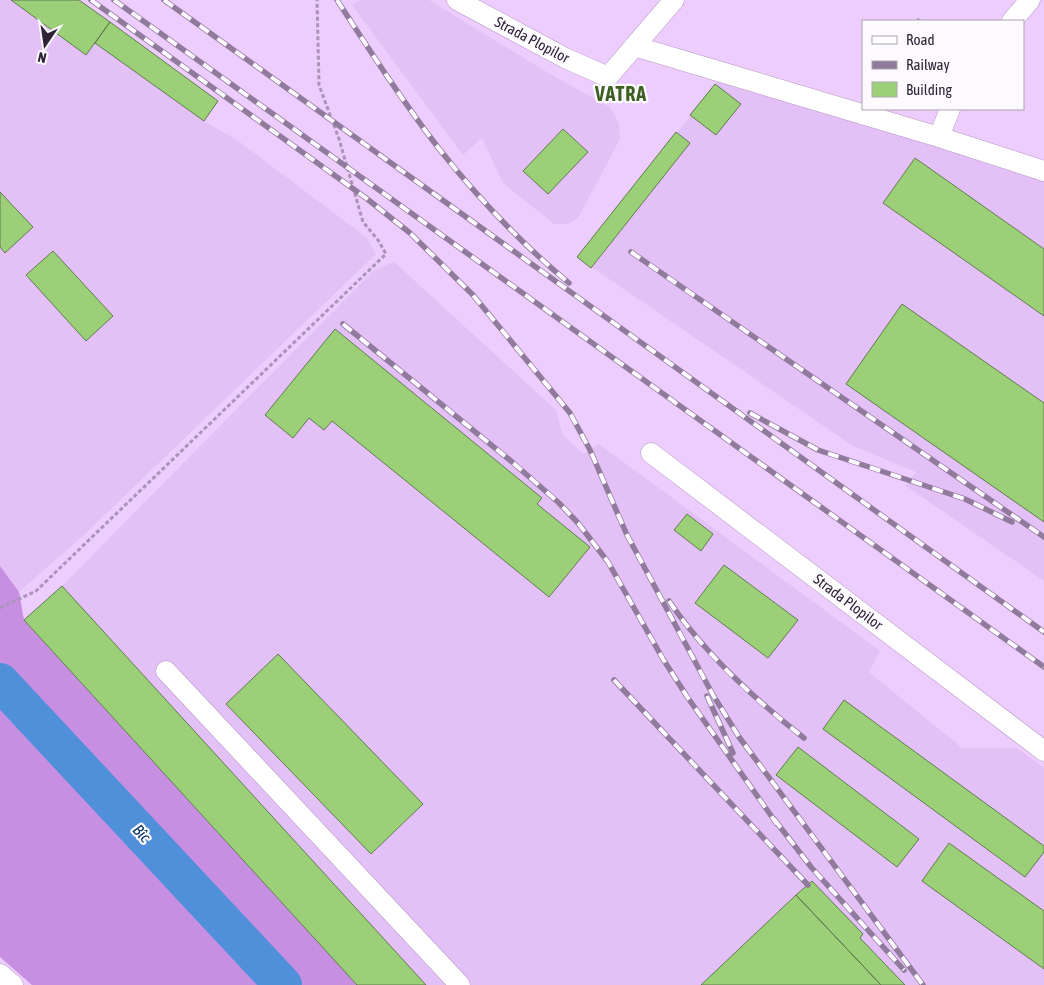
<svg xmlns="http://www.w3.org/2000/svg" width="1044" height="985" font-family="'Asap Condensed',sans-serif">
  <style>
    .built { fill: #e3c0f6 }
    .forest { fill: #c68fe2 }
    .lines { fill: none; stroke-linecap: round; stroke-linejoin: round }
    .river { stroke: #5090da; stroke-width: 38 }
    .building { fill: #9cd078; stroke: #607b4f }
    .minor-casing { stroke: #b496c4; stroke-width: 21 }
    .path { stroke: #ab93b9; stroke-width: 3; stroke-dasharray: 4 2.5; stroke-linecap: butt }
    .minor { stroke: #fff; stroke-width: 20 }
    .rail-casing { stroke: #917b9d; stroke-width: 5.5 }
    .rail { stroke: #fdfaff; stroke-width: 4; stroke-dasharray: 11; stroke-linecap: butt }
    .labels { text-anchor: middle; stroke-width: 4.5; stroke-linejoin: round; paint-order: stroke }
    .street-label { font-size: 15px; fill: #2f2336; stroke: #fdfaff }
    .water-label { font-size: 16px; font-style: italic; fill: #043362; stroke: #fdfaff }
    .district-label { font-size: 20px; font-weight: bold; letter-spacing: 1px; fill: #3c5f20; stroke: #fdfaff }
  </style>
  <rect width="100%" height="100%" fill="#eccdfd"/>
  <path class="built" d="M 0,0 L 79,0 L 218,101 L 204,121 L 237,140 L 366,237 L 376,254 L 86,533 L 19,592 L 0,566 Z
    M 361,0 L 429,0 L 555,77 L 610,107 L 619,124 L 620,139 L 578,218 L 568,224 L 554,224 L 503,183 L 482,138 L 463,155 L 352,5 Z
    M 718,81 L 1044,178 L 1044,581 L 906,486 L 916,472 L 853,446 L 577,257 Z
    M 394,262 L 557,411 L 562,434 L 583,454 L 599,444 L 880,651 L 869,672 L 962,748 L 1017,748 L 1044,768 L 1044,985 L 357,985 L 24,620 L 62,586 L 373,271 Z"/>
  <path class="forest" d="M 0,566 L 19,592 L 24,620 L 357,985 L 32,985 L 0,957 Z"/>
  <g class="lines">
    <path class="river" d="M 0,682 L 283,985"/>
  </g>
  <path class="building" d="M 11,0 L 79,0 L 110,22 L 86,55 Z
    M 110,22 L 218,101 L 204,121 L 95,43 Z
    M 715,84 L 741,104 L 716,135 L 690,115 Z
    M 563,129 L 588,152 L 548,194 L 523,171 Z
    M 676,132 L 690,143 L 591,268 L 577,257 Z
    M 915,158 L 1044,249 L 1044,316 L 883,203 Z
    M 0,192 L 33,227 L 5,253 L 0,247 Z
    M 53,251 L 113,316 L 86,341 L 26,275 Z
    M 902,304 L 1044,403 L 1044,522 L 846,384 Z
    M 335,329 L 542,498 L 537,504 L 590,547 L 549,597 L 332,421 L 324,430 L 309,418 L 293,438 L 265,415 Z
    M 687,514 L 713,534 L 701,551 L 674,530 Z
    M 724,565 L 798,620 L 768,658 L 695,603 Z
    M 62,586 L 426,985 L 357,985 L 24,620 Z
    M 278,654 L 423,804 L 371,854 L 226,704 Z
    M 844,700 L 1044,846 L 1044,852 L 1025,877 L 823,729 Z
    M 798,747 L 919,839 L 897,867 L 776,775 Z
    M 949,843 L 1044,911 L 1044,969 L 922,881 Z
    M 812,881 L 863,934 L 860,938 L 905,985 L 881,985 L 796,895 Z
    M 796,895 L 881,985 L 701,985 Z"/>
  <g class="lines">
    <defs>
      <path id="minor" d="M 457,0 L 565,58 L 608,77 L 674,0
        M 1012,21 L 1030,0
        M 634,46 L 939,137 L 1044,171
        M 939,137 L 950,109
        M 651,453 L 1044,751
        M 166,671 L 460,985
        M 0,974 L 13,985"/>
    </defs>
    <use href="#minor" class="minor-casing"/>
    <path class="path" d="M 917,19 L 920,21
      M 0,608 L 36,591 L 386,254 L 378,240 L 363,222 L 339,139 L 319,85 L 317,0"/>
    <use href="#minor" class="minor"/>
    <defs>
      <path id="rail" d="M 91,0 L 366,198 L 410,233 L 473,295 L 570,413 L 590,450 L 627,535 L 713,695 L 739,737 L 923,985
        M 114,0 L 1044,667
        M 164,0 L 1044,632
        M 337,0 C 370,51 403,102 440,150 C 478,198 522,244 569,283
        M 631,252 L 1044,537
        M 343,324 L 511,461 L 559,503 L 578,523 L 608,562 L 663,659 L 688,698 L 777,824
        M 750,413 L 818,450 L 965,499 L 1012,522
        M 669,601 C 705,654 753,698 804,738
        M 614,680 L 808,885
        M 707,696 L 733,753
        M 774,819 L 811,867 L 904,970"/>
    </defs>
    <use href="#rail" class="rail-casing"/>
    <use href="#rail" class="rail"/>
  </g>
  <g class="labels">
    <g class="street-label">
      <text transform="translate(532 40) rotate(28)" y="5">Strada Plopilor</text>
      <text transform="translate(848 602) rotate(37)" y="5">Strada Plopilor</text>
    </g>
    <g class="water-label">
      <text transform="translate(142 833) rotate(47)" y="6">Bîc</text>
    </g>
    <g class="district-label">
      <text x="621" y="101">VATRA</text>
    </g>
  </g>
  <rect x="862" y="20" width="162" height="90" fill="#fdfaff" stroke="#aba4af"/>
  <rect x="872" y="36" width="25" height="8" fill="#ffffff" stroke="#aba4af"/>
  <text x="906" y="45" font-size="15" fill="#2f2336">Road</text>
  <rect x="872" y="61" width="25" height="8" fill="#917b9d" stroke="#aba4af"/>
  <text x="906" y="70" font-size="15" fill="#2f2336">Railway</text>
  <rect x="872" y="82" width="25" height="15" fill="#9cd078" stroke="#aba4af"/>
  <text x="906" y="95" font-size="15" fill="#2f2336">Building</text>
  <g transform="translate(45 45) rotate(193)" stroke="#fdfaff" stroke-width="4" paint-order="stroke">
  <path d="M0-4L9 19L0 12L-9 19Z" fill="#2f2336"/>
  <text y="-8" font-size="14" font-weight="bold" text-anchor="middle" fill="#2f2336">N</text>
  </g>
</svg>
